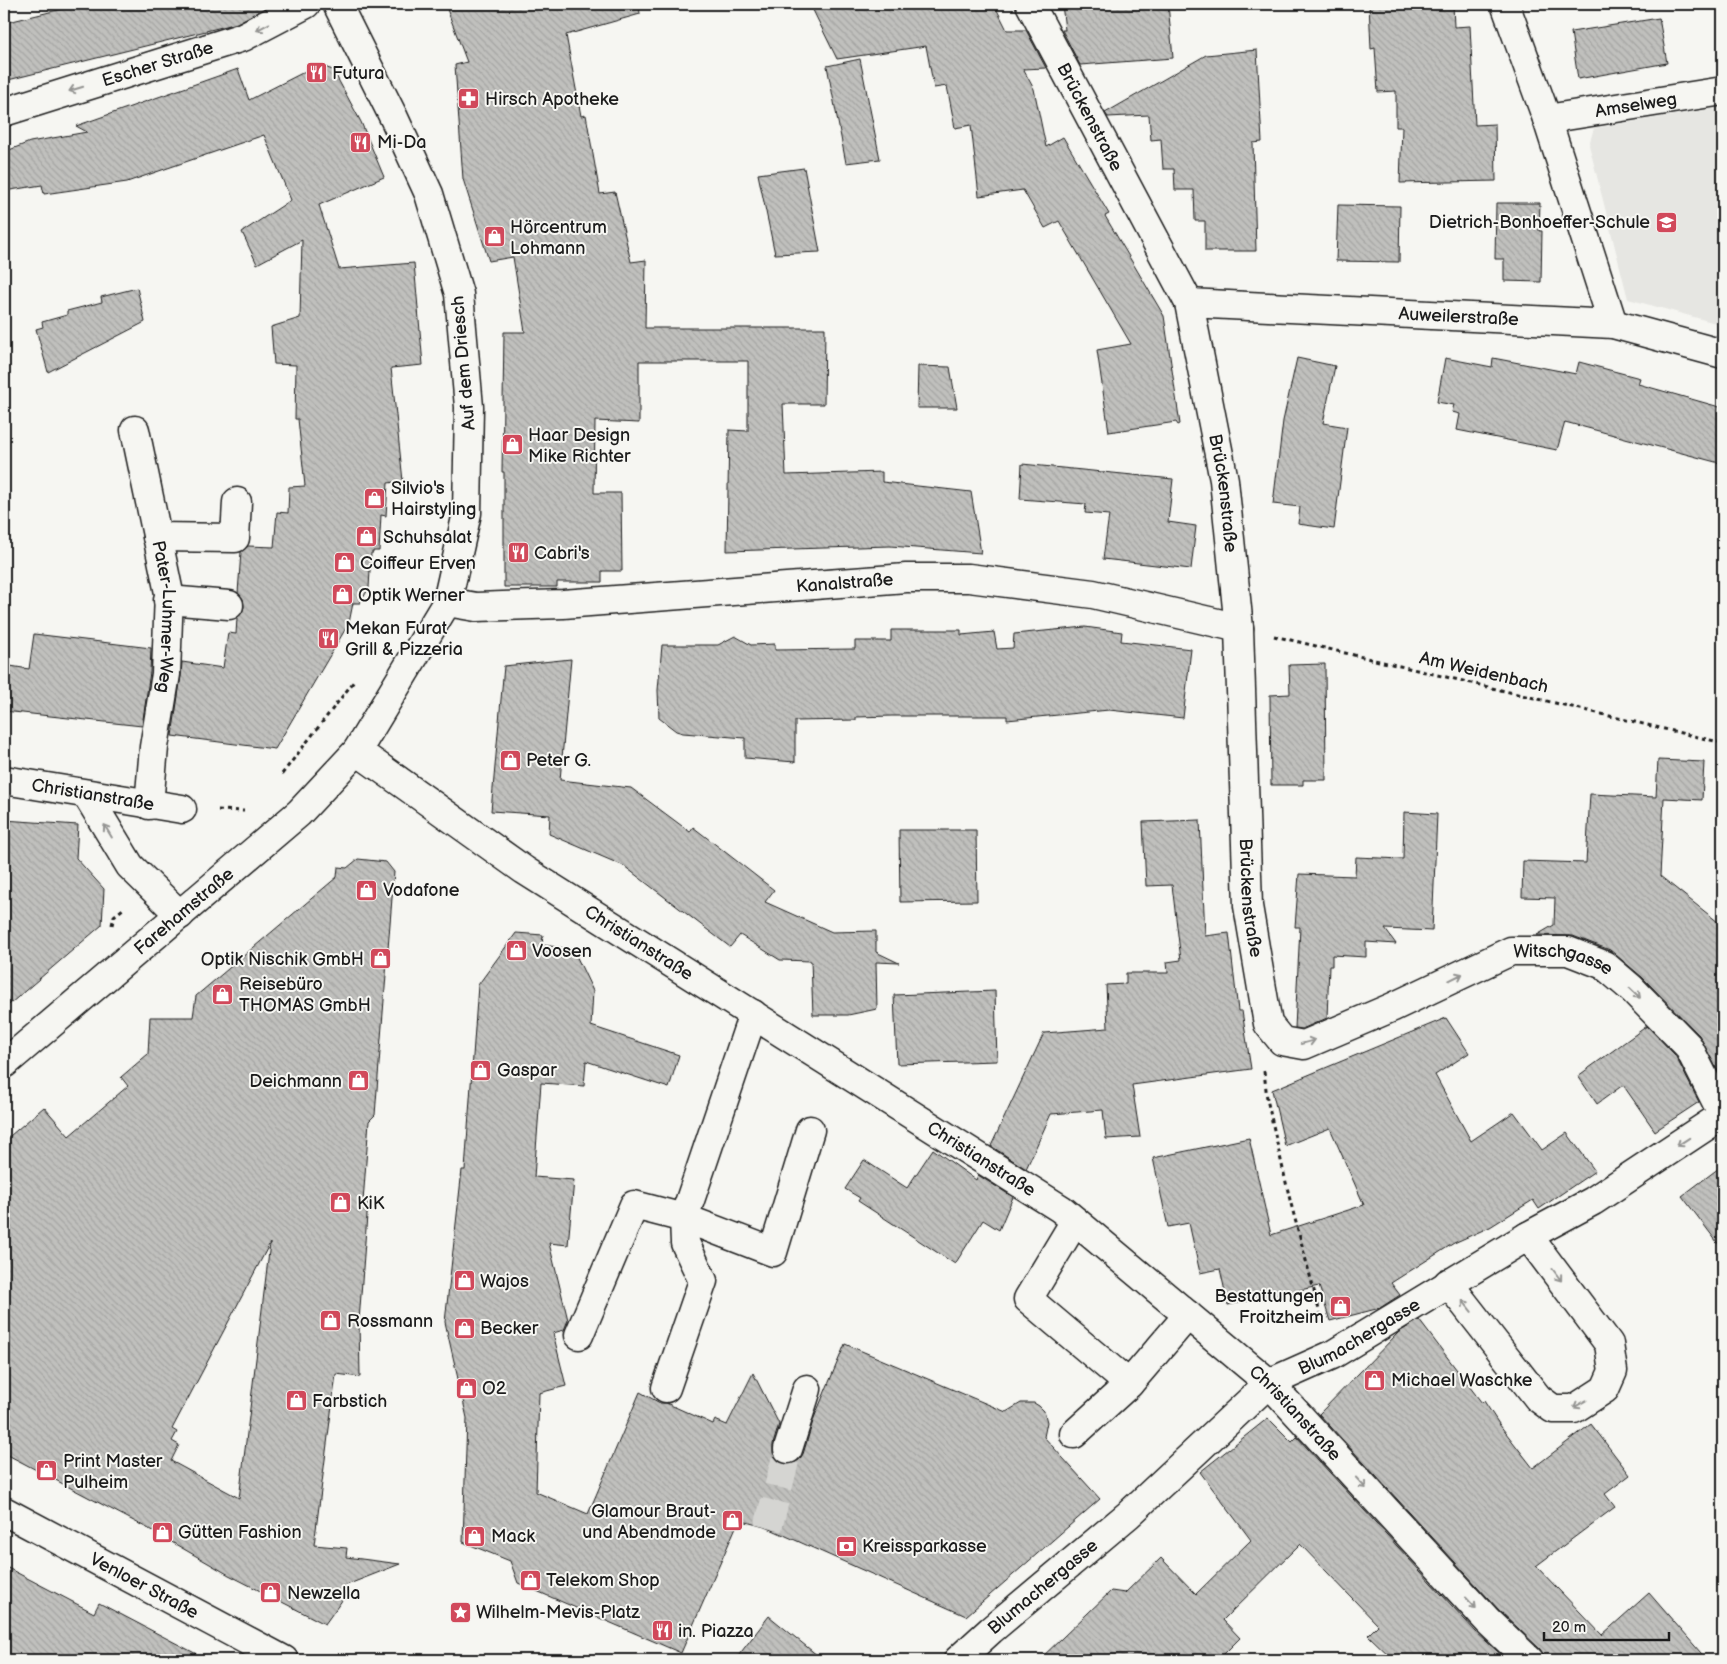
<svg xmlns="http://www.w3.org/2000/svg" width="1727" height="1664" font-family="'Balsamiq Sans',sans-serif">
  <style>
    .built { fill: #e6e6e2 }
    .building { fill: url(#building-back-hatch); stroke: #1c1c1c; fill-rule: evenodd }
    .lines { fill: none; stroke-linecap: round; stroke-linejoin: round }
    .minor-tunnel { stroke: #d5d5d2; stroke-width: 28; stroke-dasharray: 28 14; stroke-linecap: butt }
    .minor-casing { stroke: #1c1c1c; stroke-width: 31 }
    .major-casing { stroke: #1c1c1c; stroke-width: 31 }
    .path { stroke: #1c1c1c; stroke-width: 3; stroke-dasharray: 4 4; stroke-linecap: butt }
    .minor { stroke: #f6f6f2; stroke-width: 28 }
    .major { stroke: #f6f6f2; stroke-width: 28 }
    .oneway { stroke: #949492 }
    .labels { text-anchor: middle; stroke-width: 4; stroke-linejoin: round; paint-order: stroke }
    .street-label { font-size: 18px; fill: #1c1c1c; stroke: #f6f6f2 }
    .poi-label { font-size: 18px; fill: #1c1c1c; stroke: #f6f6f2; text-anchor: start }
  </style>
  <defs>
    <pattern id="building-back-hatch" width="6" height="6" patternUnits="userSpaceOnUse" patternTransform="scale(1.25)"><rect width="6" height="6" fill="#c0c0bd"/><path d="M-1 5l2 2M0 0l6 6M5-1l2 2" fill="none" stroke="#a4a4a2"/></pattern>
  </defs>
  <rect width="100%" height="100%" fill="#f6f6f2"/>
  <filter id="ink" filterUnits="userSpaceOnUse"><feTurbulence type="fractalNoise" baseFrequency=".02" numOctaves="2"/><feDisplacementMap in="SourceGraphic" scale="10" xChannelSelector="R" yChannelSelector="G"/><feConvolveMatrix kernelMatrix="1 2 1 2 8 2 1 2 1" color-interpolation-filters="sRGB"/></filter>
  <g filter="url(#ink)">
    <path class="built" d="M 1723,107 L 1723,325 L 1628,299 L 1589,145 L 1594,128 Z"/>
    <path class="building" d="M 83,4 L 265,4 L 265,8 L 237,23 L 226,26 L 4,81 L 4,23 Z
      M 445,4 L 639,4 L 640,14 L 566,35 L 581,116 L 586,115 L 600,194 L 615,192 L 631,262 L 646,260 L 645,328 L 825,328 L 824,404 L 783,404 L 786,475 L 882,472 L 882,482 L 971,492 L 981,553 L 890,546 L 727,551 L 729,430 L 748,431 L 748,361 L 639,361 L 639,423 L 595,421 L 594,493 L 621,493 L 622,571 L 602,571 L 602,582 L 557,582 L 557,587 L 504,587 L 504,472 L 502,472 L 504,332 L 525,332 L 513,257 L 489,261 L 463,179 L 455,65 L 467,62 Z
      M 810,4 L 994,4 L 1007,30 L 1026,30 L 1046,68 L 1023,69 L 1034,89 L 1046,147 L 1063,137 L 1109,214 L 1105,216 L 1164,316 L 1180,424 L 1178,425 L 1176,422 L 1109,432 L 1097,350 L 1131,344 L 1059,221 L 1045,228 L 1023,190 L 979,196 L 971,125 L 955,128 L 947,86 L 934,88 L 926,46 L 837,59 Z
      M 1062,4 L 1168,4 L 1173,58 L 1080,65 L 1062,30 L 1065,30 Z
      M 1369,4 L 1453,4 L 1454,27 L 1470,26 L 1475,125 L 1495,124 L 1496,181 L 1400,183 L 1402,127 L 1396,127 L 1396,91 L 1378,92 L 1375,48 L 1371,49 Z
      M 1659,18 L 1667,63 L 1578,79 L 1571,32 Z
      M 1257,50 L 1262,142 L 1253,143 L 1256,251 L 1205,251 L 1205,221 L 1195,221 L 1194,190 L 1175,190 L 1174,169 L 1163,169 L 1161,139 L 1151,140 L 1149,115 L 1108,117 L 1105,113 L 1206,55 Z
      M 860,59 L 880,159 L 846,163 L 827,66 Z
      M 318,65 L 333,70 L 361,122 L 384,177 L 319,205 L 339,269 L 414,263 L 423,365 L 391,368 L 403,481 L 388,483 L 386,516 L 381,515 L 379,551 L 373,551 L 373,553 L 371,553 L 369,588 L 360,603 L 353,603 L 349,623 L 275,749 L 172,736 L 181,676 L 182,662 L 223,668 L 228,633 L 236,634 L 237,618 L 242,613 L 244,607 L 243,599 L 238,593 L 241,552 L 248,546 L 274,547 L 277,512 L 288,513 L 289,487 L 305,486 L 298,419 L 295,419 L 296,365 L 274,364 L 271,327 L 300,318 L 302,240 L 257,264 L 242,232 L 291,200 L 264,135 L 127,182 L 44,194 L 42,185 L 4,191 L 4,152 L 30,142 L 87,132 L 76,126 L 238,69 L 249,100 Z
      M 804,168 L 820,252 L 775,254 L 758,174 Z
      M 1496,203 L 1540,203 L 1539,231 L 1542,231 L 1541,282 L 1504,281 L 1504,259 L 1495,259 Z
      M 1338,205 L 1400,206 L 1399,262 L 1336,261 Z
      M 137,288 L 145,322 L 48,372 L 36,329 L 43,327 L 42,322 L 67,315 L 67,311 L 102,302 L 101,297 Z
      M 1297,358 L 1335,366 L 1323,423 L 1347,427 L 1334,529 L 1298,524 L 1300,507 L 1273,504 L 1283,421 Z
      M 1445,358 L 1492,367 L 1493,358 L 1576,374 L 1579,362 L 1640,378 L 1638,384 L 1723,408 L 1723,464 L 1565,422 L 1557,450 L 1457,430 L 1460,414 L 1452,412 L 1454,405 L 1437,402 Z
      M 918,366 L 950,367 L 957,408 L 917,408 Z
      M 1022,464 L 1173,479 L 1168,522 L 1196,526 L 1191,569 L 1103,559 L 1109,515 L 1085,513 L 1086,504 L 1020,499 Z
      M 1085,627 L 1122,632 L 1121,641 L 1191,649 L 1183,718 L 1109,710 L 1007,720 L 1007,716 L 892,716 L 856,717 L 856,720 L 795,721 L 795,762 L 745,758 L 745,738 L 683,733 L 676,731 L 659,718 L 658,690 L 662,645 L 718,645 L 735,636 L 751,645 L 775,644 L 775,650 L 855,649 L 855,641 L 891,641 L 891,630 L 961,630 L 961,635 L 994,632 L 997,649 L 1013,648 L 1014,634 Z
      M 34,634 L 151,648 L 150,672 L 142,726 L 4,711 L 4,665 L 29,669 Z
      M 571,659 L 560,780 L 631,788 L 690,832 L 693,827 L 774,890 L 765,902 L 832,932 L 876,931 L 876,952 L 899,963 L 876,962 L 877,1009 L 848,1015 L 813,1015 L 811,961 L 780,960 L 740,935 L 730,947 L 624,866 L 549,834 L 550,815 L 491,811 L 504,666 Z
      M 1325,664 L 1326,780 L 1303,780 L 1303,785 L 1271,785 L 1270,695 L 1290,694 L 1289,665 Z
      M 1658,760 L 1704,762 L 1702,800 L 1664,798 L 1660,876 L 1723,926 L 1723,1081 L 1699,1035 L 1642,977 L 1610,950 L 1573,936 L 1537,935 L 1554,925 L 1555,898 L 1522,897 L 1523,861 L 1586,863 L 1590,794 L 1656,797 Z
      M 1404,812 L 1437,814 L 1432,931 L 1385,929 L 1396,944 L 1366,942 L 1366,957 L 1332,955 L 1332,966 L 1329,966 L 1327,1018 L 1302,1029 L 1295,1028 L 1300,927 L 1295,927 L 1299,874 L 1355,876 L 1356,857 L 1403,859 Z
      M 4,820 L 78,825 L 76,858 L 104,889 L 102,925 L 4,1009 Z
      M 1200,820 L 1205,936 L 1229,933 L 1238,1011 L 1242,1011 L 1251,1069 L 1132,1085 L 1140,1137 L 1106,1139 L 1103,1110 L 1051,1114 L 1026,1169 L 991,1146 L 1044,1033 L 1108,1028 L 1106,985 L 1126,984 L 1126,973 L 1168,973 L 1167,962 L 1181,960 L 1172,885 L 1146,886 L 1143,822 Z
      M 899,830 L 976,830 L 977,901 L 900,902 Z
      M 358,859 L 386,862 L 394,872 L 392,898 L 375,1115 L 369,1121 L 363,1202 L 368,1202 L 359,1321 L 360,1377 L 336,1374 L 314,1545 L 347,1548 L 346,1557 L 400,1564 L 344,1586 L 343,1599 L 325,1624 L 229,1575 L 149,1529 L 4,1453 L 4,1141 L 44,1107 L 69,1136 L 128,1086 L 121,1077 L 148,1054 L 150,1017 L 193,1017 L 196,996 L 337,877 L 338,867 L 347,868 ZM 270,1243 L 240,1491 L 239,1498 L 171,1461 L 179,1445 L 172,1441 L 177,1432 L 172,1429 Z
      M 516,933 L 543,935 L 542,945 L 573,949 L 593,991 L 591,1026 L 679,1055 L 669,1088 L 586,1061 L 584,1086 L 541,1083 L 534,1177 L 574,1180 L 568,1245 L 549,1243 L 568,1320 L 564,1330 L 553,1333 L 566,1386 L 539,1393 L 536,1492 L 588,1514 L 640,1392 L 660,1403 L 666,1403 L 713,1424 L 715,1420 L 727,1425 L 753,1373 L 779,1424 L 773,1444 L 773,1453 L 777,1460 L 783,1464 L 792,1464 L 799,1460 L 803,1454 L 814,1418 L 845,1344 L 1006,1412 L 1021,1403 L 1034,1403 L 1039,1406 L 1044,1411 L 1047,1422 L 1044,1437 L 1100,1499 L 966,1616 L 768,1528 L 739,1520 L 681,1653 L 518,1583 L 510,1561 L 463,1542 L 467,1418 L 445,1322 L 462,1170 L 465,1170 L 478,985 Z
      M 995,991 L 997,1061 L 897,1064 L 894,995 Z
      M 1446,1018 L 1469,1053 L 1435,1075 L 1471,1141 L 1514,1112 L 1542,1150 L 1567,1133 L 1595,1171 L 1539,1209 L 1533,1200 L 1490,1227 L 1454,1243 L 1391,1283 L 1400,1295 L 1380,1308 L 1330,1321 L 1319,1286 L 1228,1305 L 1220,1269 L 1200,1273 L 1189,1223 L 1168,1227 L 1153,1158 L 1249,1138 L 1271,1235 L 1364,1205 L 1330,1128 L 1285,1146 L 1272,1090 Z
      M 1647,1026 L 1675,1055 L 1699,1102 L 1655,1131 L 1623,1085 L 1597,1104 L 1578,1076 Z
      M 933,1149 L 976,1180 L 978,1175 L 1013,1197 L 999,1230 L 983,1220 L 955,1264 L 858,1201 L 860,1198 L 845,1189 L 864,1160 L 907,1188 Z
      M 1723,1165 L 1723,1250 L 1682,1196 Z
      M 1419,1320 L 1482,1403 L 1484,1401 L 1499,1424 L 1533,1468 L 1591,1424 L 1630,1475 L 1605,1494 L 1615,1507 L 1536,1566 L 1602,1635 L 1649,1593 L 1707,1660 L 1544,1660 L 1544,1655 L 1540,1649 L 1499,1610 L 1319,1414 L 1399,1332 Z
      M 1268,1418 L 1292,1442 L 1297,1437 L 1476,1632 L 1507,1660 L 1394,1660 L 1368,1635 L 1378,1625 L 1300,1544 L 1223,1620 L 1240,1638 L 1218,1660 L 1039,1660 L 1111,1591 L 1125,1593 L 1161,1558 L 1196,1594 L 1251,1540 L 1200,1472 Z
      M 4,1566 L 94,1613 L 99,1603 L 208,1660 L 4,1660 Z
      M 769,1616 L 823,1660 L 735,1660 Z"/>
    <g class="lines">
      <path class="minor-tunnel" d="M 768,1528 L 788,1449"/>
      <defs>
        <g id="minor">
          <path id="s1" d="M 1030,4 L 1189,303 L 1224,480 L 1239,628 L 1248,906 L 1268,1024 L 1282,1041 L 1304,1045 L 1393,1007 L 1511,951 L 1568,951 L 1604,965 L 1632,989 L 1688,1046 L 1723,1115"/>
          <path d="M 1505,4 L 1547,119 L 1613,324"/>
          <path id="s2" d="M 4,112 L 243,37 L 306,4"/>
          <path id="s3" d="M 1547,119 L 1723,91"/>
          <path id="s4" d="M 1189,303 L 1613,324 L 1723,354"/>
          <path id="s5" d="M 135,430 L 169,593 L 166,674 L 154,747 L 149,805"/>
          <path d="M 157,537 L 235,538 L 237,502"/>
          <path d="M 168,600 L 229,605"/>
          <path id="s6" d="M 447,602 L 476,607 L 563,604 L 906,578 L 969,578 L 1093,594 L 1239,628"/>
          <path id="s7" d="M 357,751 L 524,870 L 1061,1209 L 1269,1383 L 1488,1621 L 1529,1660"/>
          <path id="s8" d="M 4,780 L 182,809"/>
          <path d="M 87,795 L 130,866 L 180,915"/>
          <path d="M 753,1014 L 684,1218 L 773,1252 L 810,1130"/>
          <path d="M 1075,1221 L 1028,1299 L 1129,1384 L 1188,1315"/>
          <path d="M 1448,1283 L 1538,1398 L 1553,1409 L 1574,1409 L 1605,1389 L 1613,1371 L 1609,1344 L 1528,1236"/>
          <path d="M 579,1335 L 634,1205 L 684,1218 L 685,1243 L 703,1281 L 666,1388"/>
          <path d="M 1074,1434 L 1129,1384"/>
          <path d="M 788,1449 L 807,1389"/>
          <path id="s9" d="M 4,1511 L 284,1660"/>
          <path id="s10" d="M 958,1660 L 991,1630 L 1128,1515 L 1269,1383 L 1332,1355 L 1528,1236 L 1593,1201 L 1723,1115"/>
        </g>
        <g id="major">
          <path id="s11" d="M 4,1064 L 299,813 L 357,751 L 447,602 L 467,513 L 469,407 L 459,294 L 429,194 L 394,118 L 337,4"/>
        </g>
      </defs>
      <use href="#minor" class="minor-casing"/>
      <use href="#major" class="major-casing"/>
      <path class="path" d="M 1274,636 L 1723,743
        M 282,774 L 355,680
        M 218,810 L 244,811
        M 112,925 L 114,916 L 123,909
        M 1264,1071 L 1267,1099 L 1290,1200 L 1322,1321"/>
      <use href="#minor" class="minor"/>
      <use href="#major" class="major"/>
    </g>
    <defs><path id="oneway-shaft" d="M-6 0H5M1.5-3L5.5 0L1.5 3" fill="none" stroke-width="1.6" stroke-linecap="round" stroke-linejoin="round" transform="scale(1.25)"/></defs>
    <g class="oneway">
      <use href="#oneway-shaft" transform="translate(263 27) rotate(152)"/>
      <use href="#oneway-shaft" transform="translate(76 89) rotate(163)"/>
      <use href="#oneway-shaft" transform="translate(108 831) rotate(-121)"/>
      <use href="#oneway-shaft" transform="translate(1456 977) rotate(-26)"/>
      <use href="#oneway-shaft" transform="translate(1635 993) rotate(44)"/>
      <use href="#oneway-shaft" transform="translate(1308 1042) rotate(-15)"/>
      <use href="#oneway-shaft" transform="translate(1683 1142) rotate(147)"/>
      <use href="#oneway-shaft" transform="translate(1557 1275) rotate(53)"/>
      <use href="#oneway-shaft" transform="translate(1467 1306) rotate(-129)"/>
      <use href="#oneway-shaft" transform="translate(1580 1404) rotate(150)"/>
      <use href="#oneway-shaft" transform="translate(1361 1483) rotate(47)"/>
      <use href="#oneway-shaft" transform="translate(1471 1603) rotate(47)"/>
    </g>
  </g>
  <defs>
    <symbol id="restaurant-square" viewBox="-11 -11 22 22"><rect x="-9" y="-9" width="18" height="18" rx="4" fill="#d1495b" stroke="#f6f6f2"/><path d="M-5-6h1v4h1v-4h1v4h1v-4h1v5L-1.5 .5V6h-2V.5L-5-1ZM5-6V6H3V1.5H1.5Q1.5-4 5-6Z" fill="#fff"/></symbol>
    <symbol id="pharmacy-square" viewBox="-11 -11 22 22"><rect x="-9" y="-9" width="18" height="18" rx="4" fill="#d1495b" stroke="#f6f6f2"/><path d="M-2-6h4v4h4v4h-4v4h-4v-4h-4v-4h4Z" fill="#fff"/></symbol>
    <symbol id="school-square" viewBox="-11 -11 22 22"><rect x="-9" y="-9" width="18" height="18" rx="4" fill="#d1495b" stroke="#f6f6f2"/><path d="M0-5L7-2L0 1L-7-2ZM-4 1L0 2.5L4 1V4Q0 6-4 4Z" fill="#fff"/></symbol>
    <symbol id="shop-square" viewBox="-11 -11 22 22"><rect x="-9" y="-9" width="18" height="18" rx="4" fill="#d1495b" stroke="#f6f6f2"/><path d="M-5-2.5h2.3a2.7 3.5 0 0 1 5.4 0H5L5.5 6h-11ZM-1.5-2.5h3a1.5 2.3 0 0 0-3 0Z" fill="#fff"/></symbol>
    <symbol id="bank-square" viewBox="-11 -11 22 22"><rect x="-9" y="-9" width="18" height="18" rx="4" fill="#d1495b" stroke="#f6f6f2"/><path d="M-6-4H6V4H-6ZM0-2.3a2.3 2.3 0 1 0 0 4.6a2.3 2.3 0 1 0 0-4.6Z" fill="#fff"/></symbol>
    <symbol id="sight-square" viewBox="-11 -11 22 22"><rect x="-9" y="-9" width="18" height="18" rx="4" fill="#d1495b" stroke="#f6f6f2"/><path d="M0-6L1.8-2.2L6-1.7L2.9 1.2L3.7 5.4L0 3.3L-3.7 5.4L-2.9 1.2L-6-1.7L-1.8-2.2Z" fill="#fff"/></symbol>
  </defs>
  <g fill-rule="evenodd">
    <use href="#restaurant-square" x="304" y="60" width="25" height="25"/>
    <use href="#pharmacy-square" x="456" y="86" width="25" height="25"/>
    <use href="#restaurant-square" x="348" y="130" width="25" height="25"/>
    <use href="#school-square" x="1654" y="210" width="25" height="25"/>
    <use href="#shop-square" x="482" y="224" width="25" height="25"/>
    <use href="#shop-square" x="500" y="432" width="25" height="25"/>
    <use href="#shop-square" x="362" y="486" width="25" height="25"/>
    <use href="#shop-square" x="354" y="524" width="25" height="25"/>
    <use href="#restaurant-square" x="506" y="540" width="25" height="25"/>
    <use href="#shop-square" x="332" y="550" width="25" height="25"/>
    <use href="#shop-square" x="330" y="582" width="25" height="25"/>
    <use href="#restaurant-square" x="316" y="626" width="25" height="25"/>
    <use href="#shop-square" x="498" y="748" width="25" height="25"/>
    <use href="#shop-square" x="354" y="878" width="25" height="25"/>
    <use href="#shop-square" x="504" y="938" width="25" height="25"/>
    <use href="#shop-square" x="368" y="946" width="25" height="25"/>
    <use href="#shop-square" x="210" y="982" width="25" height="25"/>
    <use href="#shop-square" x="468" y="1058" width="25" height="25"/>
    <use href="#shop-square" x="346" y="1068" width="25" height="25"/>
    <use href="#shop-square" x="328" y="1190" width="25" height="25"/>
    <use href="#shop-square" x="452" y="1268" width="25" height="25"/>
    <use href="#shop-square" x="1328" y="1294" width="25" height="25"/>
    <use href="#shop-square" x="318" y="1308" width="25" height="25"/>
    <use href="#shop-square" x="452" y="1316" width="25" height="25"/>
    <use href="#shop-square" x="1362" y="1368" width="25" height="25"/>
    <use href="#shop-square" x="454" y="1376" width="25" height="25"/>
    <use href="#shop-square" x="284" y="1388" width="25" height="25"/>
    <use href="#shop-square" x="34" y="1458" width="25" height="25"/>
    <use href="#shop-square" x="720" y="1508" width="25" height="25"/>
    <use href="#shop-square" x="150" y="1520" width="25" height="25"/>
    <use href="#shop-square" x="462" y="1524" width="25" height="25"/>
    <use href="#bank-square" x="834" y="1534" width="25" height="25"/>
    <use href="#shop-square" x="518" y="1568" width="25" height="25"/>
    <use href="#shop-square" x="258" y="1580" width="25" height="25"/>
    <use href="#sight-square" x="448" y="1600" width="25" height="25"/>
    <use href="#restaurant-square" x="650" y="1618" width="25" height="25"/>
  </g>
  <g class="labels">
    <g class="street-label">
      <text dy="6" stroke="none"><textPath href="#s2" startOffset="161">Escher Straße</textPath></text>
      <text dy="6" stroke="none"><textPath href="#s3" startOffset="90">Amselweg</textPath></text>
      <text dy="6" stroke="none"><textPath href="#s1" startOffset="128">Brückenstraße</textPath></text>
      <text dy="6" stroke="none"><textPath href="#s4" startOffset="270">Auweilerstraße</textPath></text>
      <text transform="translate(463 363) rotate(-95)" y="6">Auf dem Driesch</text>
      <text dy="6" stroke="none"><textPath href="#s1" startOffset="532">Brückenstraße</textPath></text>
      <text dy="6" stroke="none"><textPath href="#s6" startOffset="399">Kanalstraße</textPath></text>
      <text dy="6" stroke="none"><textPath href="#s5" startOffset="190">Pater-Luhmer-Weg</textPath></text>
      <text transform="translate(1484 672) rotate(13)" y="6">Am Weidenbach</text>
      <text dy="6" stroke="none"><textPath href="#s8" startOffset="90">Christianstraße</textPath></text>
      <text dy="6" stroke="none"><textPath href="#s1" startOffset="938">Brückenstraße</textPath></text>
      <text dy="6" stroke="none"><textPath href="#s11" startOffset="236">Farehamstraße</textPath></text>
      <text dy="6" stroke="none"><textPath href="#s7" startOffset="341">Christianstraße</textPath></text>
      <text dy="6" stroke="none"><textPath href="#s1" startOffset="1391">Witschgasse</textPath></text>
      <text dy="6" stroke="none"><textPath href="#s7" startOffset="746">Christianstraße</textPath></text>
      <text dy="6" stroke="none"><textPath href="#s10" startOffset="518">Blumachergasse</textPath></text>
      <text dy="6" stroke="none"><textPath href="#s7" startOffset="1151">Christianstraße</textPath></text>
      <text dy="6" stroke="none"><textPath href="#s9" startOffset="159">Venloer Straße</textPath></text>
      <text dy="6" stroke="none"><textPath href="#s10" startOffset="112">Blumachergasse</textPath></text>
    </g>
    <g class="poi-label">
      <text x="332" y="79">Futura</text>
      <text x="485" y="105">Hirsch Apotheke</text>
      <text x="377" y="148">Mi-Da</text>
      <text x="1650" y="228" text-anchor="end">Dietrich-Bonhoeffer-Schule</text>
      <text x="510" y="233">Hörcentrum<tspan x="510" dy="21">Lohmann</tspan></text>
      <text x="528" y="441">Haar Design<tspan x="528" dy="21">Mike Richter</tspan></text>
      <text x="391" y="494">Silvio's<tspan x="391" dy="21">Hairstyling</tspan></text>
      <text x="383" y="543">Schuhsalat</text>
      <text x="534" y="559">Cabri's</text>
      <text x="360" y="569">Coiffeur Erven</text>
      <text x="358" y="601">Optik Werner</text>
      <text x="345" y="634">Mekan Furat<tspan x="345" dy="21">Grill &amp; Pizzeria</tspan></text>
      <text x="526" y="766">Peter G.</text>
      <text x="383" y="896">Vodafone</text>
      <text x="532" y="957">Voosen</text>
      <text x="364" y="965" text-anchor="end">Optik Nischik GmbH</text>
      <text x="239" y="990">Reisebüro<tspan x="239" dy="21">THOMAS GmbH</tspan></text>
      <text x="497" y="1076">Gaspar</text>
      <text x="342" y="1087" text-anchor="end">Deichmann</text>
      <text x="357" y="1209">KiK</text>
      <text x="480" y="1287">Wajos</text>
      <text x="1324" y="1302" text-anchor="end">Bestattungen<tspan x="1324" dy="21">Froitzheim</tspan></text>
      <text x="347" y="1327">Rossmann</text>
      <text x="480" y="1334">Becker</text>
      <text x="1391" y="1386">Michael Waschke</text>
      <text x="482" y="1394">O2</text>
      <text x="312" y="1407">Farbstich</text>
      <text x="63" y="1467">Print Master<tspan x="63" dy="21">Pulheim</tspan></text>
      <text x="716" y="1517" text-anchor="end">Glamour Braut-<tspan x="716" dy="21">und Abendmode</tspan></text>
      <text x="178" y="1538">Gütten Fashion</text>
      <text x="491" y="1542">Mack</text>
      <text x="862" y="1552">Kreissparkasse</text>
      <text x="546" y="1586">Telekom Shop</text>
      <text x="287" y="1599">Newzella</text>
      <text x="476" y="1618">Wilhelm-Mevis-Platz</text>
      <text x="678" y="1637">in. Piazza</text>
    </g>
  </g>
  <rect width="1727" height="1664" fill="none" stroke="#f6f6f2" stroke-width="20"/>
  <rect x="10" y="10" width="1707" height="1644" fill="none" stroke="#1c1c1c" stroke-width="2" filter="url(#ink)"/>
  <path d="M1544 1632v8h125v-8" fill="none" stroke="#1c1c1c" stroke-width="2.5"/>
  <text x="1552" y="1632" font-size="15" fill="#1c1c1c" stroke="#f6f6f2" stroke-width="4" paint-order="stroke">20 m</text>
</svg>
